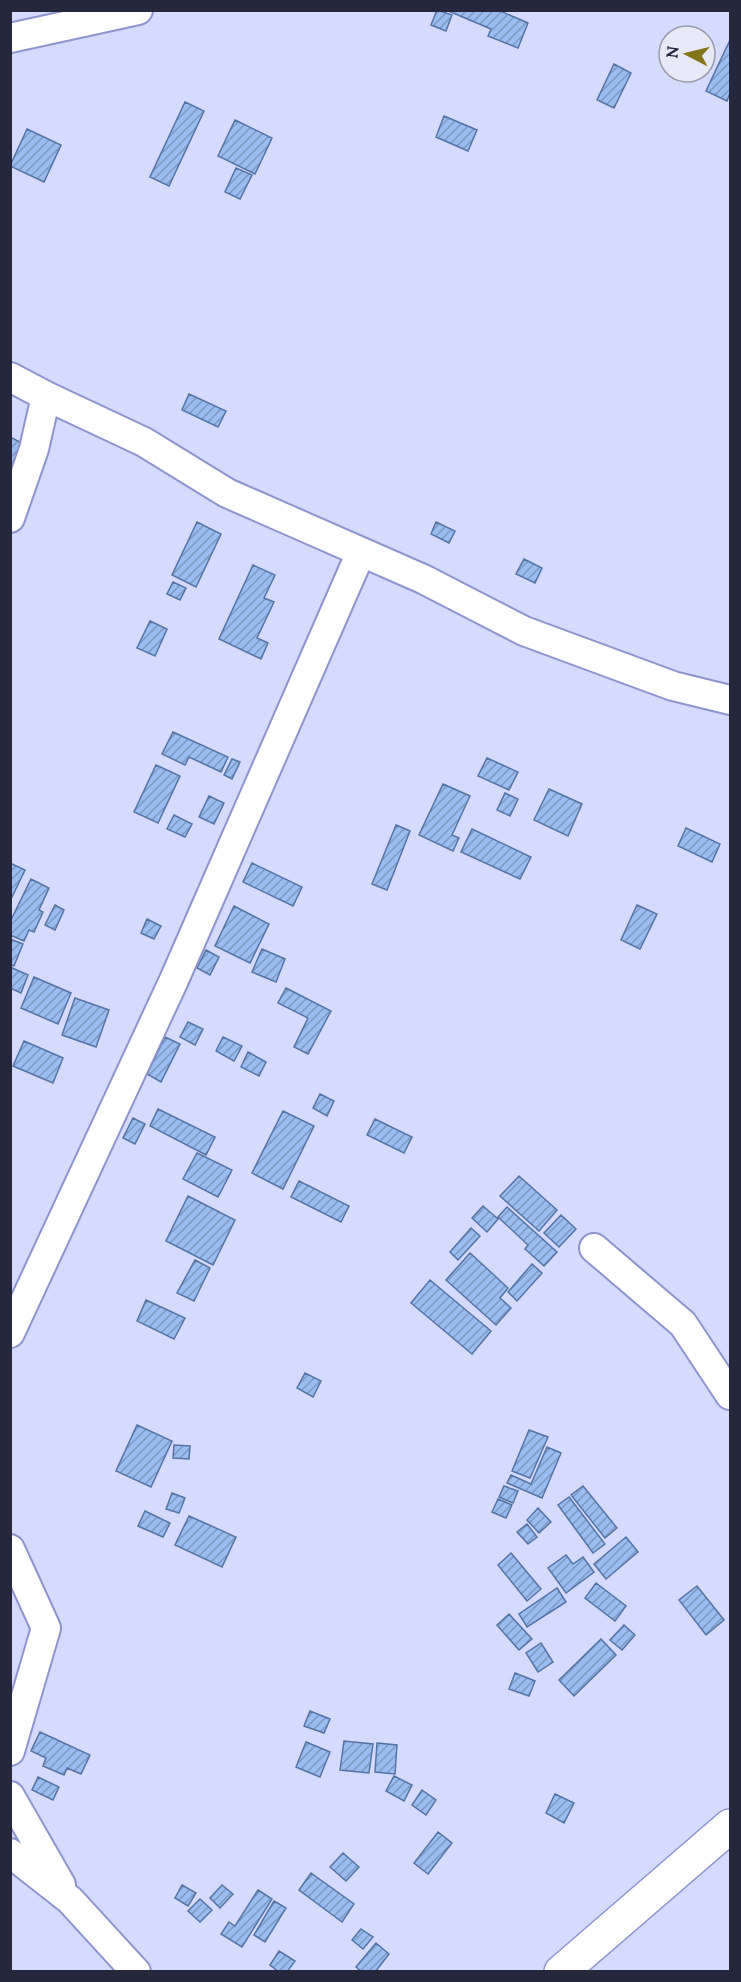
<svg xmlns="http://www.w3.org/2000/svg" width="741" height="1982" font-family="Lora,serif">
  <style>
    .building { fill: url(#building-hatch); stroke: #5573a3; stroke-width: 1.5 }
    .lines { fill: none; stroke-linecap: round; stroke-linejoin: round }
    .street-casing { stroke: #8e94cd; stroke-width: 32 }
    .highway-casing { stroke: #8e94cd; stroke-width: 36 }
    .street { stroke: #fff; stroke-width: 28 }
    .highway { stroke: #fff; stroke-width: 33 }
  </style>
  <defs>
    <pattern id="building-hatch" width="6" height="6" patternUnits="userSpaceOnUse" patternTransform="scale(1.5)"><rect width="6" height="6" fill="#9abcf0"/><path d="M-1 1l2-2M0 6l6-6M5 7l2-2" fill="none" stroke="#7d99c4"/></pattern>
  </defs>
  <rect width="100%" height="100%" fill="#d5daff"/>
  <path class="building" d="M 437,10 L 452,15 L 446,31 L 431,25 Z
    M 446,10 L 498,10 L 528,23 L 518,48 L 488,36 L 491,29 Z
    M 730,40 L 730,93 L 727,101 L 706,91 Z
    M 614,64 L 631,73 L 614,108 L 597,100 Z
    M 185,102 L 204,111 L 169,186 L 150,177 Z
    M 444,116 L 477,130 L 468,151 L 436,137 Z
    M 235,120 L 272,138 L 255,174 L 218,156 Z
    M 27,129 L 61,145 L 44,182 L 10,166 Z
    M 236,168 L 252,175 L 240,199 L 225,192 Z
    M 189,394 L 226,411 L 218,427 L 182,410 Z
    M 10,437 L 22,443 L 10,469 Z
    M 197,522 L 221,534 L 196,587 L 172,575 Z
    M 436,522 L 455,531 L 449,543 L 431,534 Z
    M 524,559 L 542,568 L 535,583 L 516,574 Z
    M 253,565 L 275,575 L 264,598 L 274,602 L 257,638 L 268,643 L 261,659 L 219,639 Z
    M 173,582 L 186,588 L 180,600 L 167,594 Z
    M 150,621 L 167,629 L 155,656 L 137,648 Z
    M 173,732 L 228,757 L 221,772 L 189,757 L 185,765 L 162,754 Z
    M 487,758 L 518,772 L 509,790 L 478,776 Z
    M 232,759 L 240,762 L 232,779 L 224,775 Z
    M 156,765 L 180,776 L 158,823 L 134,812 Z
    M 443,784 L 470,796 L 452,835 L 459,838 L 453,851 L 419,835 Z
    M 549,789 L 582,804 L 568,836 L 534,820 Z
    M 505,793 L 518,799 L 510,816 L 497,810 Z
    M 209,796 L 224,803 L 214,824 L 199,817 Z
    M 174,815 L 192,824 L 185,837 L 167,829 Z
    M 396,825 L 410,831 L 387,890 L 372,884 Z
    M 686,828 L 720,844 L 712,862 L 678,846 Z
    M 472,829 L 531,857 L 520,879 L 461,852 Z
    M 10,863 L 25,870 L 12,897 L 10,896 Z
    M 252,863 L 302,887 L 293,906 L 243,882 Z
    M 31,879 L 49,888 L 39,910 L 43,912 L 34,932 L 29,930 L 24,941 L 10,935 L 10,922 Z
    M 55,905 L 64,910 L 55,930 L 45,925 Z
    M 637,905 L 657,914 L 640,949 L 621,940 Z
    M 234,906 L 269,924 L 250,963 L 215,946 Z
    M 147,919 L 161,926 L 154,939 L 141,933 Z
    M 10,939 L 23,944 L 14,966 L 10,964 Z
    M 262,949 L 285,959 L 276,982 L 252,972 Z
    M 206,950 L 219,957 L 210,975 L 197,968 Z
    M 10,967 L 28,975 L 21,993 L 10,988 Z
    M 34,977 L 71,993 L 58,1024 L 21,1008 Z
    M 286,988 L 331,1011 L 308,1054 L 294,1047 L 308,1018 L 278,1003 Z
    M 75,998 L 109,1010 L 96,1047 L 62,1035 Z
    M 188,1022 L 203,1029 L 195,1045 L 180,1037 Z
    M 165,1037 L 180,1044 L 161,1082 L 147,1074 Z
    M 223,1037 L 242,1046 L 234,1061 L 216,1051 Z
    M 24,1041 L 63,1058 L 53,1083 L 13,1066 Z
    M 248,1052 L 266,1062 L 259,1076 L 241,1067 Z
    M 320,1094 L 334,1101 L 327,1116 L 313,1108 Z
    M 158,1109 L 215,1137 L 206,1155 L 150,1126 Z
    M 283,1111 L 314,1126 L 283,1189 L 252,1173 Z
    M 133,1118 L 145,1124 L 135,1144 L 123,1138 Z
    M 375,1119 L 412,1137 L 404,1153 L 367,1135 Z
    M 197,1153 L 232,1170 L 218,1197 L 183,1179 Z
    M 519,1176 L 557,1210 L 539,1231 L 500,1196 Z
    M 299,1181 L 349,1206 L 341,1222 L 291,1197 Z
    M 188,1196 L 235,1220 L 213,1265 L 166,1241 Z
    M 483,1206 L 498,1219 L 487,1232 L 472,1218 Z
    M 507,1207 L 557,1252 L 544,1266 L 525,1249 L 528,1245 L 498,1217 Z
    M 561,1215 L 576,1229 L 559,1247 L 544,1233 Z
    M 471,1228 L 480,1236 L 458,1260 L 450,1252 Z
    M 470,1253 L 508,1288 L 500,1298 L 511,1308 L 496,1325 L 446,1280 Z
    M 195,1260 L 210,1268 L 194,1301 L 177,1293 Z
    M 532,1264 L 542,1273 L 517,1301 L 508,1292 Z
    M 430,1280 L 491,1331 L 472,1354 L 411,1303 Z
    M 146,1300 L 185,1318 L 174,1339 L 137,1321 Z
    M 305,1373 L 321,1381 L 313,1397 L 297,1388 Z
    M 137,1425 L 172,1441 L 151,1487 L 116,1471 Z
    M 529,1430 L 548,1437 L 530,1478 L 512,1471 Z
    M 174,1445 L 190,1446 L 189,1459 L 173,1458 Z
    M 547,1447 L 561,1453 L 542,1498 L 507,1483 L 511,1475 L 531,1484 Z
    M 504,1486 L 518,1491 L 513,1503 L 499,1497 Z
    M 583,1486 L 617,1528 L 605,1538 L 571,1495 Z
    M 172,1493 L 185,1498 L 179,1513 L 166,1509 Z
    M 569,1497 L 605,1544 L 593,1553 L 558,1505 Z
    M 498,1499 L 512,1505 L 506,1518 L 492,1512 Z
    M 538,1508 L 551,1522 L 539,1533 L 527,1520 Z
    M 145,1511 L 170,1523 L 163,1537 L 138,1526 Z
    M 189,1516 L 236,1537 L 222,1567 L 175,1545 Z
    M 527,1524 L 537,1537 L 528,1544 L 517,1532 Z
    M 626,1537 L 638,1552 L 606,1579 L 594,1564 Z
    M 511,1553 L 541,1589 L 527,1601 L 498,1565 Z
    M 566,1555 L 573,1564 L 583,1557 L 594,1572 L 566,1593 L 548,1568 Z
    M 596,1583 L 626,1606 L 615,1621 L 585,1598 Z
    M 697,1586 L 724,1620 L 706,1635 L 679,1600 Z
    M 557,1588 L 566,1602 L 527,1627 L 519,1614 Z
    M 509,1614 L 532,1639 L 519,1650 L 497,1625 Z
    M 624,1625 L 635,1635 L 622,1650 L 610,1640 Z
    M 601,1639 L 616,1655 L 574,1696 L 559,1680 Z
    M 541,1643 L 553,1662 L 538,1672 L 526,1653 Z
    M 515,1673 L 535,1681 L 529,1696 L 509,1689 Z
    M 310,1711 L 330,1719 L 324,1733 L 304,1726 Z
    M 40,1732 L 90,1755 L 81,1774 L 67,1768 L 64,1775 L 43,1766 L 46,1758 L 31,1751 Z
    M 344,1741 L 373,1744 L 369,1773 L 340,1770 Z
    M 306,1742 L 330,1752 L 320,1777 L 296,1767 Z
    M 377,1743 L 397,1745 L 395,1774 L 375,1772 Z
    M 394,1776 L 412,1785 L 404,1801 L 386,1791 Z
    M 38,1777 L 59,1787 L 53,1800 L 32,1790 Z
    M 422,1790 L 436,1800 L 426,1815 L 412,1805 Z
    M 555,1794 L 574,1803 L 564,1823 L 546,1813 Z
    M 438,1832 L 452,1843 L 428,1874 L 414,1863 Z
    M 343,1853 L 359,1867 L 346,1881 L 330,1867 Z
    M 311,1873 L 354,1904 L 342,1922 L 299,1890 Z
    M 182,1885 L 196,1893 L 188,1906 L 175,1898 Z
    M 222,1885 L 233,1894 L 220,1908 L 210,1898 Z
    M 258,1890 L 272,1899 L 242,1947 L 221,1934 L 229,1922 L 235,1926 Z
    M 200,1899 L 212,1910 L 200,1922 L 188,1911 Z
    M 274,1901 L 286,1908 L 265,1942 L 254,1935 Z
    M 361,1929 L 373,1937 L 363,1949 L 352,1940 Z
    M 376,1943 L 389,1954 L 375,1972 L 362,1972 L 356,1967 Z
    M 279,1951 L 295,1961 L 287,1972 L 279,1972 L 270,1965 Z"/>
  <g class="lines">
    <defs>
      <path id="street" d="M 10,38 L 138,10
        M 10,377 L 46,396 L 34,449 L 10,518
        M 46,396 L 144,442 L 227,493 L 423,579 L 524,631 L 673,686 L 730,700
        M 594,1248 L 683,1324 L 730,1395
        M 10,1333 L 174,980 L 361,552
        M 10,1549 L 46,1628 L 10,1751
        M 10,1796 L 61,1885
        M 10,1853 L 70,1900 L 136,1972"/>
      <path id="highway" d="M 561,1972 L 730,1826"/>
    </defs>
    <use href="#street" class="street-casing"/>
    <use href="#highway" class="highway-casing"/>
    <use href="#street" class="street"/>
    <use href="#highway" class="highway"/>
  </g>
  <rect width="741" height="1982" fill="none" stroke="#25273d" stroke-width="24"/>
  <g transform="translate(687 54) rotate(277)"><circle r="28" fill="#e7e9f6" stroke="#999bac" stroke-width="1.5"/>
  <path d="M0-4.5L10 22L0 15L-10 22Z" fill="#847518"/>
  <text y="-9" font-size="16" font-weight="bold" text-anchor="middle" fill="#25273d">N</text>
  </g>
</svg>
